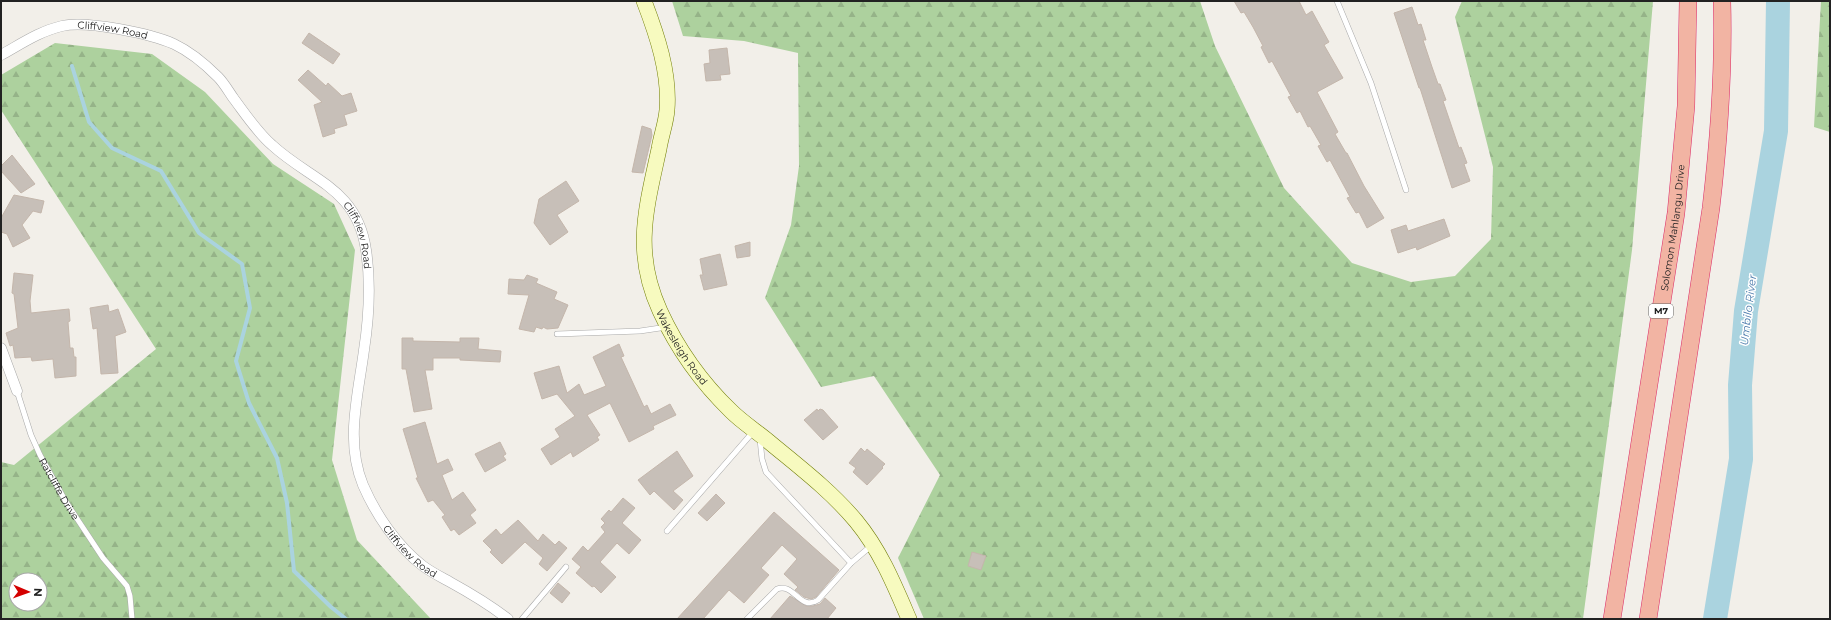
<svg xmlns="http://www.w3.org/2000/svg" width="1831" height="620" font-family="Montserrat,sans-serif">
  <style>
    .forest { fill: url(#forest-firs); fill-rule: evenodd }
    .lines { fill: none; stroke-linecap: round; stroke-linejoin: round }
    .stream { stroke: #aad3df; stroke-width: 4 }
    .river { stroke: #aad3df; stroke-width: 24 }
    .building { fill: #c7bfb8; stroke: #c4b6ab }
    .service-casing { stroke: #a9a9a9; stroke-width: 6 }
    .minor-casing { stroke: #a9a9a9; stroke-width: 11 }
    .secondary-casing { stroke: #707d05; stroke-width: 16 }
    .trunk-casing { stroke: #dc2a67; stroke-width: 18 }
    .service { stroke: #fff; stroke-width: 5 }
    .minor { stroke: #fff; stroke-width: 10 }
    .secondary { stroke: #f7fabf; stroke-width: 15 }
    .trunk { stroke: #f2b4a3; stroke-width: 17 }
    .labels { text-anchor: middle; stroke-width: 3; stroke-linejoin: round; paint-order: stroke }
    .shield { fill: #fff; stroke: #646464; stroke-width: 1 }
    .shield-label { font-size: 9px; font-weight: bold; fill: #222 }
    .street-label { font-size: 10px; fill: #222; stroke: #fff }
    .water-label { font-size: 11px; font-style: italic; fill: #4a7aab; stroke: #fff }
  </style>
  <defs>
    <pattern id="forest-firs" width="22" height="20" patternUnits="userSpaceOnUse"><rect width="22" height="20" fill="#add19e"/><path d="M5 1l3.5 6h-7zM16 11l3.5 6h-7z" fill="#95b388"/></pattern>
  </defs>
  <rect width="100%" height="100%" fill="#f2efe9"/>
  <path class="forest" d="M 672,1 L 1200,1 L 1215,46 L 1284,188 L 1352,263 L 1411,282 L 1455,276 L 1491,239 L 1493,167 L 1455,17 L 1462,1 L 1653,1 L 1632,250 L 1583,619 L 924,619 L 898,558 L 940,475 L 874,376 L 821,387 L 765,298 L 791,225 L 799,166 L 798,53 L 744,41 L 683,36 Z
    M 1821,1 L 1830,1 L 1830,132 L 1814,127 Z
    M 55,43 L 152,54 L 205,92 L 273,164 L 334,204 L 355,250 L 332,460 L 357,540 L 431,619 L 1,619 L 1,462 L 14,465 L 156,349 L 1,110 L 1,75 ZM 16,580 L 40,580 L 40,604 L 16,604 Z"/>
  <g class="lines">
    <path class="stream" d="M 72,66 L 89,122 L 112,148 L 161,171 L 199,233 L 242,264 L 250,308 L 236,361 L 249,403 L 277,458 L 287,503 L 294,571 L 331,607 L 346,619"/>
    <path class="river" d="M 1715,619 L 1741,459 L 1740,385 L 1746,311 L 1776,131 L 1778,1"/>
  </g>
  <path class="building" d="M 1234,1 L 1299,1 L 1306,15 L 1312,11 L 1329,42 L 1324,45 L 1343,78 L 1317,92 L 1338,132 L 1335,134 L 1346,153 L 1347,153 L 1364,186 L 1384,218 L 1367,228 L 1359,212 L 1356,213 L 1347,198 L 1350,197 L 1330,160 L 1327,162 L 1318,146 L 1321,145 L 1310,126 L 1308,127 L 1300,111 L 1297,113 L 1288,97 L 1291,96 L 1272,61 L 1269,63 L 1261,47 L 1263,46 L 1253,27 L 1244,12 L 1241,13 Z
    M 1412,7 L 1418,25 L 1421,24 L 1426,40 L 1423,40 L 1432,67 L 1438,84 L 1440,84 L 1446,100 L 1443,101 L 1459,148 L 1461,147 L 1467,163 L 1464,164 L 1470,181 L 1452,188 L 1420,88 L 1419,88 L 1394,13 Z
    M 309,33 L 340,54 L 333,64 L 302,43 Z
    M 727,48 L 730,74 L 720,75 L 721,80 L 706,81 L 704,64 L 710,63 L 709,50 Z
    M 308,70 L 326,86 L 328,83 L 342,96 L 351,93 L 357,111 L 344,115 L 347,125 L 334,129 L 335,133 L 323,137 L 314,105 L 322,102 L 298,80 Z
    M 642,126 L 651,129 L 652,135 L 643,173 L 632,172 Z
    M 12,155 L 35,184 L 21,193 L 1,171 L 1,166 Z
    M 566,181 L 579,201 L 557,215 L 568,232 L 550,245 L 534,223 L 539,199 Z
    M 14,195 L 44,201 L 41,213 L 33,211 L 22,225 L 30,238 L 13,247 L 7,234 L 1,232 L 1,218 Z
    M 1444,219 L 1450,236 L 1417,250 L 1416,247 L 1398,253 L 1391,230 L 1406,225 L 1408,231 Z
    M 750,242 L 750,256 L 737,258 L 735,246 Z
    M 720,254 L 727,285 L 704,290 L 700,275 L 703,275 L 700,259 Z
    M 14,273 L 33,275 L 30,301 L 31,313 L 69,309 L 70,321 L 68,322 L 70,348 L 73,348 L 74,357 L 76,357 L 76,376 L 55,378 L 53,359 L 32,361 L 31,357 L 15,358 L 13,345 L 10,346 L 6,333 L 18,328 L 14,294 L 12,293 Z
    M 527,275 L 538,279 L 536,283 L 557,292 L 554,299 L 568,305 L 558,328 L 547,329 L 543,327 L 542,329 L 536,327 L 534,332 L 519,329 L 529,295 L 508,294 L 509,279 L 524,280 Z
    M 108,305 L 109,312 L 118,309 L 126,332 L 115,336 L 118,373 L 101,374 L 97,328 L 93,329 L 90,308 Z
    M 402,338 L 413,338 L 413,341 L 460,342 L 460,338 L 479,338 L 478,349 L 501,351 L 500,362 L 460,360 L 460,358 L 433,358 L 433,370 L 425,370 L 432,409 L 414,412 L 406,369 L 402,369 Z
    M 619,344 L 624,356 L 621,357 L 644,407 L 647,405 L 651,414 L 670,404 L 676,415 L 653,426 L 654,429 L 629,442 L 610,403 L 587,415 L 600,435 L 597,437 L 599,440 L 573,457 L 571,452 L 551,465 L 541,449 L 560,437 L 555,429 L 575,416 L 557,394 L 542,399 L 534,373 L 559,366 L 567,393 L 579,384 L 584,395 L 606,386 L 593,357 Z
    M 817,409 L 818,411 L 820,409 L 823,410 L 838,427 L 823,440 L 804,420 Z
    M 425,422 L 437,464 L 448,459 L 453,470 L 442,475 L 452,500 L 463,492 L 476,510 L 470,515 L 476,523 L 459,535 L 454,529 L 451,531 L 442,517 L 445,515 L 433,500 L 428,502 L 416,478 L 418,478 L 403,429 Z
    M 500,442 L 506,454 L 503,456 L 506,460 L 485,472 L 475,454 Z
    M 861,448 L 865,452 L 867,449 L 885,464 L 882,467 L 883,468 L 867,485 L 853,472 L 856,468 L 849,463 Z
    M 677,451 L 693,476 L 673,491 L 683,500 L 674,510 L 654,491 L 650,495 L 638,480 Z
    M 716,494 L 725,503 L 707,521 L 698,513 Z
    M 623,498 L 635,508 L 622,523 L 641,540 L 629,554 L 617,543 L 600,562 L 616,577 L 601,593 L 594,586 L 592,587 L 576,573 L 581,567 L 572,559 L 583,546 L 588,551 L 605,532 L 601,527 L 605,523 L 601,519 L 609,510 L 611,512 Z
    M 774,512 L 839,570 L 816,597 L 811,599 L 804,597 L 795,590 L 798,587 L 784,574 L 797,559 L 782,545 L 761,568 L 769,575 L 744,603 L 729,590 L 703,619 L 677,619 Z
    M 518,520 L 538,541 L 543,534 L 555,545 L 559,541 L 567,548 L 547,571 L 539,564 L 543,558 L 525,542 L 502,564 L 490,552 L 492,550 L 483,541 L 496,529 L 501,535 Z
    M 972,552 L 986,556 L 981,570 L 968,566 Z
    M 558,583 L 570,593 L 562,603 L 550,593 Z
    M 790,596 L 806,606 L 813,606 L 820,604 L 825,598 L 836,608 L 827,619 L 770,619 Z"/>
  <g class="lines">
    <defs>
      <g id="service">
        <path d="M 1337,1 L 1371,83 L 1406,190"/>
        <path d="M 557,334 L 640,331 L 667,327"/>
        <path id="s1" d="M 17,391 L 31,435 L 40,455 L 66,502 L 103,558 L 127,586 L 130,596 L 132,619"/>
        <path d="M 760,439 L 762,459 L 766,472 L 851,563"/>
        <path d="M 667,531 L 753,432"/>
        <path d="M 522,619 L 566,567"/>
        <path d="M 747,619 L 777,589 C 794,582 800,612 818,600 L 851,563 L 871,546"/>
      </g>
      <g id="minor">
        <path id="s2" d="M 1,55 C 21,44 40,31 62,26 C 86,20 152,34 174,44 C 191,52 205,64 218,77 C 224,83 229,92 234,99 C 246,115 257,132 272,145 C 311,181 357,188 366,250 C 371,283 369,317 364,350 C 358,396 345,441 363,485 C 376,515 397,546 423,566 C 431,572 441,577 450,582 C 470,593 490,605 508,619"/>
        <path d="M 1,348 L 17,391"/>
      </g>
      <g id="secondary">
        <path id="s3" d="M 644,1 C 657,35 670,73 667,110 C 666,123 661,136 659,149 C 646,209 633,252 660,311 C 677,348 702,383 731,411 C 742,422 756,431 768,441 C 798,466 830,490 856,521 C 880,550 894,584 909,619"/>
      </g>
      <g id="trunk">
        <path id="s4" d="M 1612,619 L 1676,213 L 1686,106 L 1688,1"/>
        <path d="M 1648,619 L 1711,208 C 1719,139 1724,70 1722,1"/>
      </g>
    </defs>
    <use href="#service" class="service-casing"/>
    <use href="#minor" class="minor-casing"/>
    <use href="#secondary" class="secondary-casing"/>
    <use href="#trunk" class="trunk-casing"/>
    <use href="#service" class="service"/>
    <use href="#minor" class="minor"/>
    <use href="#secondary" class="secondary"/>
    <use href="#trunk" class="trunk"/>
  </g>
  <g class="labels">
    <rect class="shield" x="1649" y="304" width="24" height="14" rx="3"/>
    <g class="shield-label">
      <text x="1661" y="314">M7</text>
    </g>
    <g class="street-label">
      <text dy="4" stroke="none"><textPath href="#s2" startOffset="119">Cliffview Road</textPath></text>
      <text dy="4" stroke="none"><textPath href="#s4" startOffset="396">Solomon Mahlangu Drive</textPath></text>
      <text dy="4" stroke="none"><textPath href="#s2" startOffset="454">Cliffview Road</textPath></text>
      <text dy="4" stroke="none"><textPath href="#s3" startOffset="360">Wakesleigh Road</textPath></text>
      <text dy="4" stroke="none"><textPath href="#s1" startOffset="107">Ratcliffe Drive</textPath></text>
      <text dy="4" stroke="none"><textPath href="#s2" startOffset="790">Cliffview Road</textPath></text>
    </g>
    <g class="water-label">
      <text transform="translate(1748 310) rotate(-83)" y="4">Umbilo River</text>
    </g>
  </g>
  <rect width="1831" height="620" fill="none" stroke="#222222" stroke-width="4"/>
  <g transform="translate(28 592) rotate(92)"><circle r="19" fill="#ffffff" stroke="#a7a7a7"/>
  <path d="M0-3L7 15L0 10L-7 15Z" fill="#d40000"/>
  <text y="-6" font-size="11" font-weight="bold" text-anchor="middle" fill="#222222">N</text>
  </g>
</svg>
